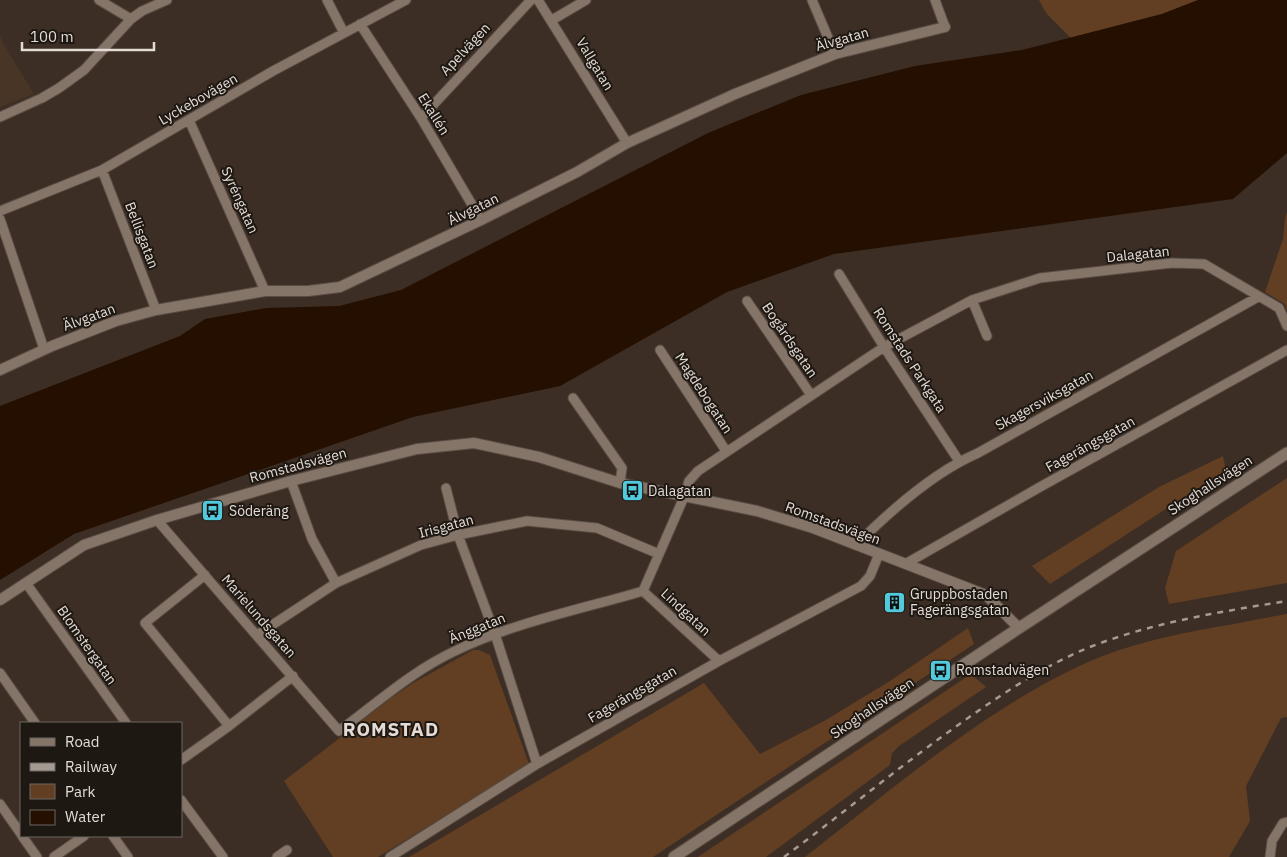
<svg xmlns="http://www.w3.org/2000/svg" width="1287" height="857" font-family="'IBM Plex Sans',sans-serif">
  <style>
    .built { fill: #483526 }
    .green { fill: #623f23 }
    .water { fill: #250f00 }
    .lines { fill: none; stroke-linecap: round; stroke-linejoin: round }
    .minor-casing { stroke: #594d44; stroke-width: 11 }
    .tertiary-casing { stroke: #594d44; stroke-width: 12 }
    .secondary-casing { stroke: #594d44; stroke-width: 13 }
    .minor { stroke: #857569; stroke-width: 9 }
    .tertiary { stroke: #857569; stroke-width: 10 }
    .secondary { stroke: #857569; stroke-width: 11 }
    .rail { stroke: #a59a92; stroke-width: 2.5; stroke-dasharray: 6 6; stroke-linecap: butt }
    .labels { text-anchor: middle; stroke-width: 4; stroke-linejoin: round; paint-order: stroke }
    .street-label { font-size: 14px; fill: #e4dbd4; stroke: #1e1813 }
    .poi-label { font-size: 14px; fill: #e4dbd4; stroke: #1e1813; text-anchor: start }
    .district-label { font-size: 19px; font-weight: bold; letter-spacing: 1px; fill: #e4dbd4; stroke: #1e1813 }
  </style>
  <rect width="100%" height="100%" fill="#3c2e24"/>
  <path class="built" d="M 0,35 L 3,43 L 34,94 L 0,107 Z"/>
  <path class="green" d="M 1039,0 L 1198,0 L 1162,14 L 1071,38 L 1046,13 Z
    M 1287,212 L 1287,310 L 1285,304 L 1265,292 L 1283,239 L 1285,218 Z
    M 1223,456 L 1226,470 L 1050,584 L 1032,566 L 1159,487 Z
    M 1287,478 L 1287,583 L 1169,604 L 1165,588 L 1176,551 Z
    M 1287,614 L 1287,717 L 1281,718 L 1246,786 L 1250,821 L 1229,857 L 805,857 C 895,787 984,709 1088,662 C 1129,644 1173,635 1216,627 C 1240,623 1263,618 1287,614 Z
    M 968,628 L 974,644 L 653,857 L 409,857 L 704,683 L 760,754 L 824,721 L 890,681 Z
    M 473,650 L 479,650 L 490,655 L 529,764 L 378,857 L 333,857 L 284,781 L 390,699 L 413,683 Z
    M 971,674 L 986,687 L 899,746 L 892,753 L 890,765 L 766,857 L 698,857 Z"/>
  <path class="water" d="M 1198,0 L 1287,0 L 1287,153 L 1233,199 L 834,254 L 727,292 L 560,386 L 413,417 L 74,534 L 0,580 L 0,406 L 180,336 L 205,319 L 266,308 L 339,306 L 401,290 L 708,133 L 801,95 L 915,66 L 1022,50 L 1162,14 Z"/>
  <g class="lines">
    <defs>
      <path id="minor" d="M 99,0 L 131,19
        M 327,0 L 344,33
        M 538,0 L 627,143
        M 812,0 L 835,54
        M 935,0 L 945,27
        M 552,20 L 586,0
        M 360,24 L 421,118 L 481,220
        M 0,117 L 42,98 L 59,88 L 84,70 L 131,19 L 142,11 L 167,0
        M 421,118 L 531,0
        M 189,120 L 265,291
        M 102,170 L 156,310
        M 0,211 L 102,170 L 273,71 L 406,0
        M 0,219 L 44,349
        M 839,274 L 884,347 L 959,461
        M 972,300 L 987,336
        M 747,301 L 811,395
        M 660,350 L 726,451
        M 573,398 L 622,468 L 620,483
        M 291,481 L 312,539 L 336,583
        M 446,488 L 458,535 L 495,634 L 537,764
        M 157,520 L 339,731 C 377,703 412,671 455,651 C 512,623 582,609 643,591
        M 856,545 C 890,511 934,472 978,453 L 1258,297
        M 907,563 L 1040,487 L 1287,350
        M 205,575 L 145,623 L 229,726
        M 26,583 L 126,723
        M 257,635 L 336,583 L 421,545 L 458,535 L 527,521 L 597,528 L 659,554
        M 719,661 L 643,591 L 684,497 L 689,481 L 698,471 L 884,347 L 972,300 L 1040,278 L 1172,263 L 1204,264 L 1279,308 L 1287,326
        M 0,673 L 35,723
        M 181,760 L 229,726 L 293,676
        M 181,800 L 223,857
        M 0,804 L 21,834
        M 22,836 L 37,857
        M 113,836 L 128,857
        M 54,857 L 84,836
        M 277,857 L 287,850
        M 390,857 L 537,764 L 719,661 L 861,586 L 870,576 L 879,554
        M 1270,857 L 1272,841 L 1283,823 L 1287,822"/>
      <path id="tertiary" d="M 0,370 L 52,346 L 116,321 L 156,310 L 265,291 L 308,291 L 340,287 L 481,220 L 577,172 L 627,143 L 735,94 L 835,54 L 945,27
        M 0,600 L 84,545 L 157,520 L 291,481 L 417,449 L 474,443 L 539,457 L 620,483 L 757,511 L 813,528 L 986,595 L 1019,628"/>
      <path id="secondary" d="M 674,857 L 1019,628 L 1287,453"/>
    </defs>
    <use href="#minor" class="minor-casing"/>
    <use href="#tertiary" class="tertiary-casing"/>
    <use href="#secondary" class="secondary-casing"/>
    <use href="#minor" class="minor"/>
    <use href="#tertiary" class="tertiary"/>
    <use href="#secondary" class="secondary"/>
    <path class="rail" d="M 784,857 C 846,811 905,762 968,718 C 1005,692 1043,667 1085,649 C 1149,623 1219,612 1287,601"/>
  </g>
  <defs>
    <symbol id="bus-square" viewBox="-11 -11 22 22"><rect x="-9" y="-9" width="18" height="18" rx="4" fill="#53cadc" stroke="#1e1813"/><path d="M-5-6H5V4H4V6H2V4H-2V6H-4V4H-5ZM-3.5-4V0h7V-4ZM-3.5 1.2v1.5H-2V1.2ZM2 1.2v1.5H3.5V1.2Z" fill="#111"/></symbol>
    <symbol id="building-square" viewBox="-11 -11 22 22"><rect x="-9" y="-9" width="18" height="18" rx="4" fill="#53cadc" stroke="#1e1813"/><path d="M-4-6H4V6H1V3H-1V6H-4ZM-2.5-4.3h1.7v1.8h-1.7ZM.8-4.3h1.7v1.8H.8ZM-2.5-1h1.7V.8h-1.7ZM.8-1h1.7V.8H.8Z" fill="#111"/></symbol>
  </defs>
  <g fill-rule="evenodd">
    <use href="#bus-square" x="620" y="478" width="25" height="25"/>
    <use href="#bus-square" x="200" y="498" width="25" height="25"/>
    <use href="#building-square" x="882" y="590" width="25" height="25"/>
    <use href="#bus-square" x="928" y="658" width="25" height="25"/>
  </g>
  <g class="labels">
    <g class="street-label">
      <text transform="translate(842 39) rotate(-16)" y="5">Älvgatan</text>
      <text transform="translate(465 49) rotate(-47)" y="5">Apelvägen</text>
      <text transform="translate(595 64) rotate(59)" y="5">Vallgatan</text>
      <text transform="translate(198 99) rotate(-30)" y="5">Lyckebovägen</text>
      <text transform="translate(434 114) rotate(58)" y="5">Ekallén</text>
      <text transform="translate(240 200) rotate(66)" y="5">Syréngatan</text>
      <text transform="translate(473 209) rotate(-26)" y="5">Älvgatan</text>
      <text transform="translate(142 235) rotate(69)" y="5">Bellisgatan</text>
      <text transform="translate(1138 254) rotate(-6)" y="5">Dalagatan</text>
      <text transform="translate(89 317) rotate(-20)" y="5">Älvgatan</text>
      <text transform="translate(790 340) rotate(56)" y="5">Bogårdsgatan</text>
      <text transform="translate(910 360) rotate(57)" y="5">Romstads Parkgata</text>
      <text transform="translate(704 393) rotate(57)" y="5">Magdebogatan</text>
      <text transform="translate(1044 400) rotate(-29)" y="5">Skagersviksgatan</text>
      <text transform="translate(1090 444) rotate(-29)" y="5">Fagerängsgatan</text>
      <text transform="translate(298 465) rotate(-15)" y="5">Romstadsvägen</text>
      <text transform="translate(1210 485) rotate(-33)" y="5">Skoghallsvägen</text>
      <text transform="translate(833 523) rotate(20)" y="5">Romstadsvägen</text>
      <text transform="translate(446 526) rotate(-15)" y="5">Irisgatan</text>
      <text transform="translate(686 612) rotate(43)" y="5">Lindgatan</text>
      <text transform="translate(259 616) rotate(49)" y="5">Marielundsgatan</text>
      <text transform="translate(477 628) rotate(-22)" y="5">Änggatan</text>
      <text transform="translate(87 645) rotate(55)" y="5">Blomstergatan</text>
      <text transform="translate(632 694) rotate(-30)" y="5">Fagerängsgatan</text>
      <text transform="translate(872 708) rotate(-34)" y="5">Skoghallsvägen</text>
    </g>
    <g class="poi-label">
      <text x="648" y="496">Dalagatan</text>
      <text x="229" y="516">Söderäng</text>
      <text x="910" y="599">Gruppbostaden<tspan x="910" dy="16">Fagerängsgatan</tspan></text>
      <text x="956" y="675">Romstadvägen</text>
    </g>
    <g class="district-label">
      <text x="391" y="736">ROMSTAD</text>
    </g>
  </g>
  <rect x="20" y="722" width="162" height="115" fill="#1e1813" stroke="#6d6660"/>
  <rect x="30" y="738" width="25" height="8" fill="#857569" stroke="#6d6660"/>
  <text x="65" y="747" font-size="15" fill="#e4dbd4">Road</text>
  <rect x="30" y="763" width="25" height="8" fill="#a59a92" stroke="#6d6660"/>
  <text x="65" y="772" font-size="15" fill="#e4dbd4">Railway</text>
  <rect x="30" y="784" width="25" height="15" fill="#623f23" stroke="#6d6660"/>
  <text x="65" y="797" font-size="15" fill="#e4dbd4">Park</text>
  <rect x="30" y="810" width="25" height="15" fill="#250f00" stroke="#6d6660"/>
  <text x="65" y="822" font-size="15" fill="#e4dbd4">Water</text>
  <path d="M22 42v8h132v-8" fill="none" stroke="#e4dbd4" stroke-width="2.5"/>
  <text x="30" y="42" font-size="15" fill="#e4dbd4" stroke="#1e1813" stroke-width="4" paint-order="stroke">100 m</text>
</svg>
